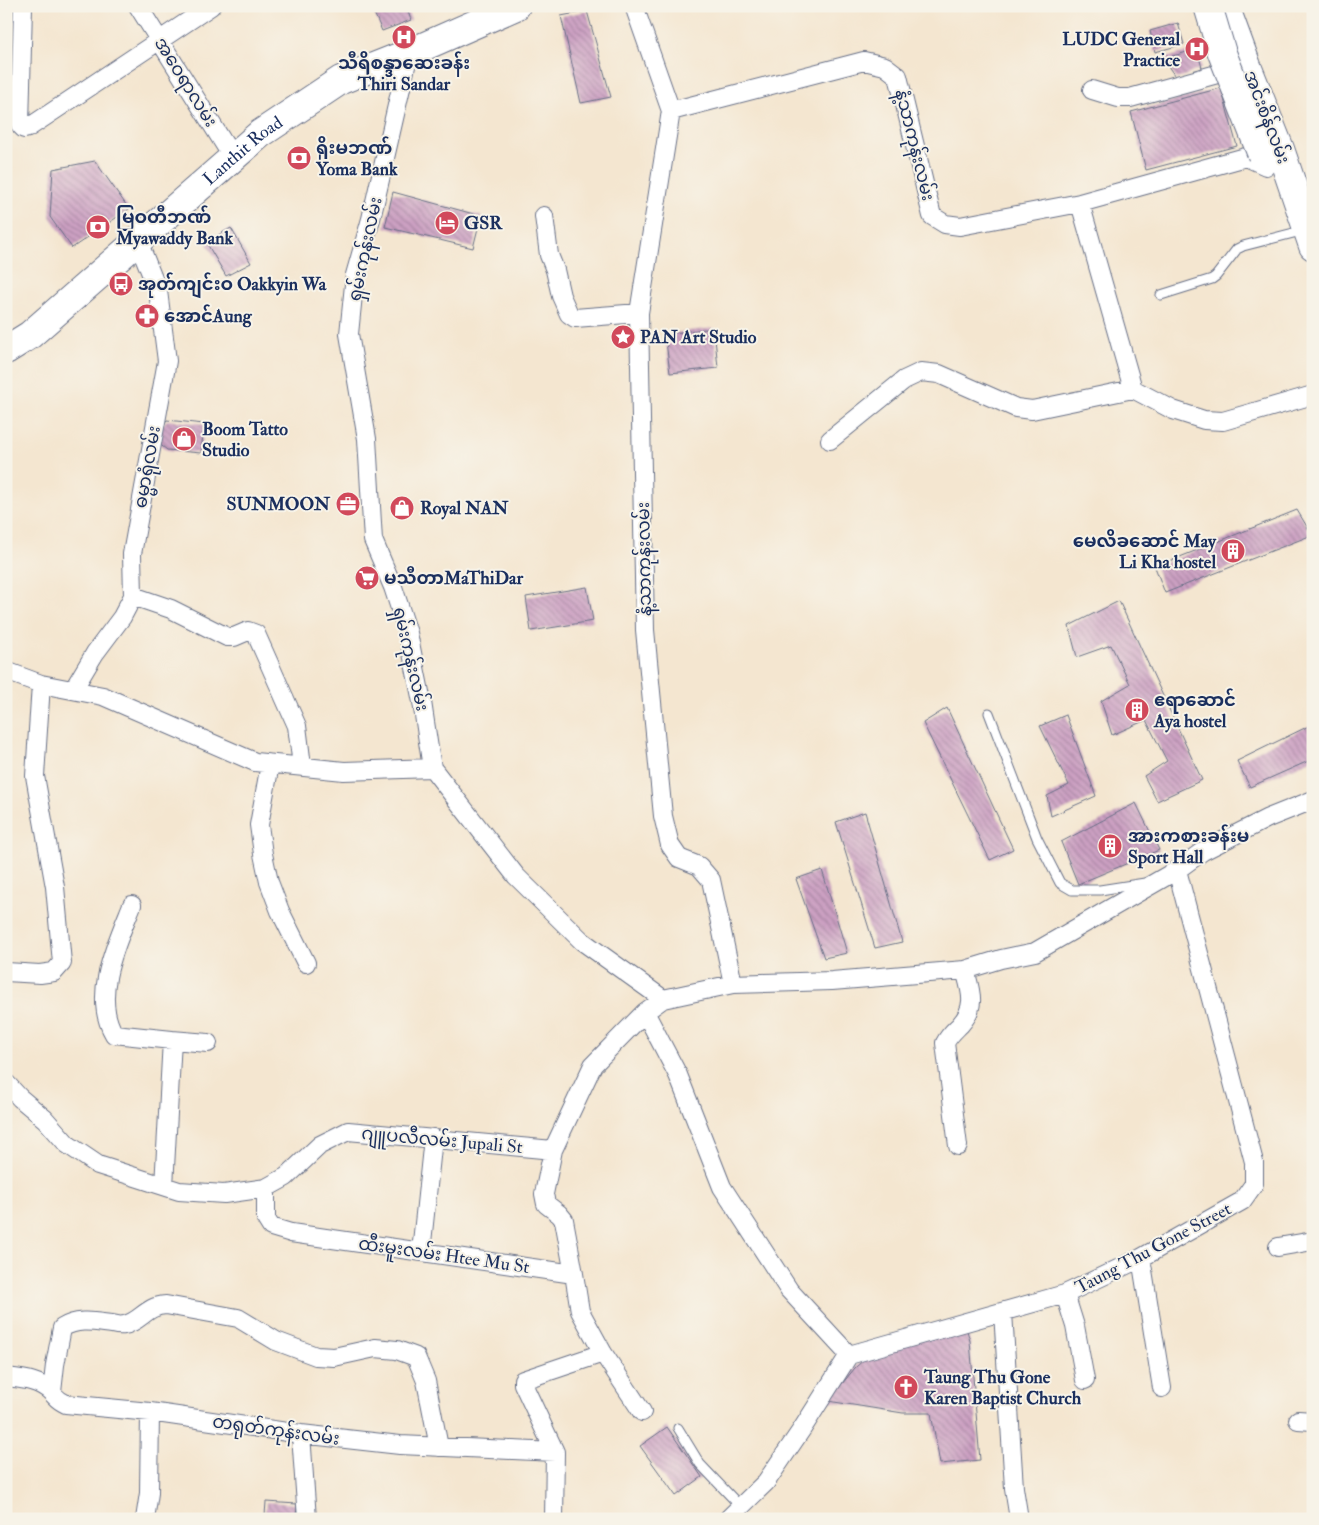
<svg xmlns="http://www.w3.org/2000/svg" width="1319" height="1525" font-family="'IM FELL Double Pica','Noto Sans Myanmar',serif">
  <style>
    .building { fill: url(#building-back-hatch) }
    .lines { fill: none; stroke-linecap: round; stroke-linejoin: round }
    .lane-casing { stroke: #676f86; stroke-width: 11 }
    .street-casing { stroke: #676f86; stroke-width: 20 }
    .primary-casing { stroke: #676f86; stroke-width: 30 }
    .lane { stroke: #fff; stroke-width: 9 }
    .street { stroke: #fff; stroke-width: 18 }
    .primary { stroke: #fff; stroke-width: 28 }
    .primary-bridge-casing { stroke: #676f86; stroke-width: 30; stroke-linecap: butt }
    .primary-bridge { stroke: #fff; stroke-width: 28 }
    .labels { text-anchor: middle; stroke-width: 4; stroke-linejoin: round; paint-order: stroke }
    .poi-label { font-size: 18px; font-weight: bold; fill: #1b2f5e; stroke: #f7f3e8; text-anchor: start }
    .street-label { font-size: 18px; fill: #1b2f5e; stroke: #f7f3e8 }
  </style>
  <defs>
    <pattern id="building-back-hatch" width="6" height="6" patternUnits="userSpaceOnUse" patternTransform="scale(1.25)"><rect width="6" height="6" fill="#cca0c2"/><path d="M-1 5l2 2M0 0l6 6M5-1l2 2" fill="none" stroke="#a583a1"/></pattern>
  </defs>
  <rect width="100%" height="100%" fill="#f7f3e8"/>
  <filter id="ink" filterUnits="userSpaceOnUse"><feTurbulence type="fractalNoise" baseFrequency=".02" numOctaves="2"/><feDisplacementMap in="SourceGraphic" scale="10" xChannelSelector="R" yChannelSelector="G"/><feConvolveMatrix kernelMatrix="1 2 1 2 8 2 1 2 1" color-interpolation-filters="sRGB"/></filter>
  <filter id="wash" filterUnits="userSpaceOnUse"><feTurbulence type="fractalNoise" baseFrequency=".0096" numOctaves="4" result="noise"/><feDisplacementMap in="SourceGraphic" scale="20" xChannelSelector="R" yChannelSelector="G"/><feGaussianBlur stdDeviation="1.12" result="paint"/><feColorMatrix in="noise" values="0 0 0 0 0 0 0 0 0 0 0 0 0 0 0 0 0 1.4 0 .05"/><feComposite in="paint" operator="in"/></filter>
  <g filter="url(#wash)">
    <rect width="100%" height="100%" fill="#f4e6d0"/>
    <g id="blocks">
      <path class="building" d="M 371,6 L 406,6 L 411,20 L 382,31 Z
        M 587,11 L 611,97 L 581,103 L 561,16 Z
        M 1178,23 L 1184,44 L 1155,52 L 1150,31 Z
        M 1197,49 L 1202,68 L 1177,79 L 1163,59 Z
        M 1221,88 L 1237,146 L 1146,170 L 1131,112 Z
        M 95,161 L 129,209 L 72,248 L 50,217 L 53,169 Z
        M 393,192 L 481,216 L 473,248 L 385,227 Z
        M 231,228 L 251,263 L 226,276 L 206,242 Z
        M 714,328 L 718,368 L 670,373 L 665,334 Z
        M 167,420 L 204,424 L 201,453 L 167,450 L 152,438 Z
        M 1297,510 L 1312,535 L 1165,593 L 1155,567 Z
        M 587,587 L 593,621 L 531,631 L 526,597 Z
        M 1119,601 L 1202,780 L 1157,801 L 1144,776 L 1167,761 L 1146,720 L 1112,735 L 1101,701 L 1130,684 L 1111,645 L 1077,657 L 1069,626 Z
        M 947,708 L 1013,849 L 990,860 L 923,723 Z
        M 1066,715 L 1096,796 L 1051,816 L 1047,796 L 1069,785 L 1040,726 Z
        M 1313,724 L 1313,759 L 1250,787 L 1237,761 Z
        M 1136,803 L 1159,850 L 1078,884 L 1061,842 Z
        M 865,812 L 902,942 L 875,948 L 836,822 Z
        M 822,870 L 847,953 L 824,958 L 796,879 Z
        M 966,1327 L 970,1341 L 980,1460 L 940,1464 L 931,1413 L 903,1413 L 828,1401 L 855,1368 L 872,1352 Z
        M 667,1427 L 702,1477 L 676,1496 L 640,1446 Z
        M 266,1502 L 297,1504 L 296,1517 L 265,1515 Z"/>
    </g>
  </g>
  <g filter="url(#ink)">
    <use href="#blocks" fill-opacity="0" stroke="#676f86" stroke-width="1"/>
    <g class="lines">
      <defs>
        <path id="lane" d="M 1161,295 L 1212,279 L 1216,276 L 1237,249 L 1243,246 L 1305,230
          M 989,713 L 1037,838 L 1060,883 L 1072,890 L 1100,890 L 1145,883
          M 678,1428 L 700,1464 L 740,1506"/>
        <path id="street" d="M 23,6 L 20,125 L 24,129 L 28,128 L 211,6
          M 138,6 L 233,158
          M 634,6 L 671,111 L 639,313 L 645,630 L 663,816 L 670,845 L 679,858 L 699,866 L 711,880 L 733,984
          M 409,53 L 371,219 L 355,275 L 349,334 L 367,439 L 373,540 L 393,587 L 408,633 L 422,702 L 432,768 L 516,876 L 582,941 L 663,999
          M 1092,90 L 1118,98 L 1130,98 L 1239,68
          M 671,111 L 864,61 L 885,66 L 898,76 L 932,216 L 945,224 L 960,226 L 1080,203 L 1246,157 L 1266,166
          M 1080,203 L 1133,389 L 1173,410 L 1204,420 L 1223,421 L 1313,395
          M 544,216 L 549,255 L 555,270 L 561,296 L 569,314 L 575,318 L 639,313
          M 138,241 L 158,291 L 167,361 L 132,554 L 133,596 L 171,609 L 227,637 L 234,637 L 248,631 L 256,634 L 297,726 L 302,766
          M 830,440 L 904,380 L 921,372 L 939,374 L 1016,408 L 1032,410 L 1133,389
          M 6,671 L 41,684 L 103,696 L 255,762 L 344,771 L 432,768
          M 73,690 L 95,653 L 122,617 L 133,596
          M 270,764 L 259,825 L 263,854 L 269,882 L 280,911 L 306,963
          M 132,905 C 117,942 91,996 114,1034 L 172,1040 L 164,1186
          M 6,972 L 40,974 L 54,972 L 62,963 L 55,887 L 35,776 L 41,684
          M 645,1012 L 678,1075 L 722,1187 L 789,1290 L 849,1355
          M 172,1040 L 208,1043
          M 6,1083 L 20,1098 L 45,1119 L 67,1144 L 98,1165 L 179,1191 L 224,1194 L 266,1188 L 286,1177 L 320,1145 L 348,1131 L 553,1150
          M 958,1146 L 945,1043 C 949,1035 954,1031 960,1025 C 977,1006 971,992 965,970
          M 266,1188 L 266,1219 L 271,1227 L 291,1233 L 574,1274 L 580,1311 L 603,1353 L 642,1412
          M 1278,1247 L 1313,1241
          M 421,1252 L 433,1138
          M 1141,1258 L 1162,1388
          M 574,1274 L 564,1220 L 559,1214 L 546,1204 L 544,1194 L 553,1150 L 593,1065 L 645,1012 L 663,999 L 733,984 L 832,981 L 965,970 L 1001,959 L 1035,952 L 1177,870 L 1203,851 L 1268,818 L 1313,800
          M 1065,1294 L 1075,1326 L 1085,1380
          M 1003,1312 L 1014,1488 L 1019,1519
          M 849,1355 L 1065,1294 L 1141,1258 L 1242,1201 L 1254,1184 L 1254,1162 L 1177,870
          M 6,1377 C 22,1379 39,1380 51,1392 C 57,1398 57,1400 66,1404 L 150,1412 L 301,1434 L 400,1445 L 555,1452
          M 52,1392 L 55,1365 L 62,1328 C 79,1318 94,1322 112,1324 C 116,1325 120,1326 124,1325 C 141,1322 145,1306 166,1305 L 238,1318 L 276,1341 L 316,1356 L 334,1357 L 375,1348 L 397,1350 L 416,1357 L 426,1381 L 439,1447
          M 1298,1420 L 1313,1421
          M 301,1434 L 307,1519
          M 145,1519 L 149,1493 L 150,1412
          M 554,1519 L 555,1452 L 523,1384 L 523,1380 L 603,1353
          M 728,1519 L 766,1482 L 802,1429 L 849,1355"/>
        <g id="primary">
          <path d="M 1225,6 L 1247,66 L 1280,149 L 1313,246"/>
          <path id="s1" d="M 6,350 L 30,335 L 260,134 L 341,80 L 409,53 L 516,6"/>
        </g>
      </defs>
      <use href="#lane" class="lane-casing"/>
      <use href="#street" class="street-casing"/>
      <use href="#primary" class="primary-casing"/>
      <use href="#lane" class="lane"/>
      <use href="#street" class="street"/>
      <use href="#primary" class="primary"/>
      <defs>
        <path id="primary-bridge" d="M 1208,6 L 1222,53 L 1262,155"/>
      </defs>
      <use href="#primary-bridge" class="primary-bridge-casing"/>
      <use href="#primary-bridge" class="primary-bridge"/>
    </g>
  </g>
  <defs>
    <symbol id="hospital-disc" viewBox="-11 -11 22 22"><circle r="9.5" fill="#d1495b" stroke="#f7f3e8"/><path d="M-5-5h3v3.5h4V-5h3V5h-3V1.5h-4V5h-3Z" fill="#fff"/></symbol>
    <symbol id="bank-disc" viewBox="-11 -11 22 22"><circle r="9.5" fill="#d1495b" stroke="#f7f3e8"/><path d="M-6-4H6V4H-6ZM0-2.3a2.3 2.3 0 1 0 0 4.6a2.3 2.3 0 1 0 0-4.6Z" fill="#fff"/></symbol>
    <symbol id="hotel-disc" viewBox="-11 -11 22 22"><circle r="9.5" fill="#d1495b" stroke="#f7f3e8"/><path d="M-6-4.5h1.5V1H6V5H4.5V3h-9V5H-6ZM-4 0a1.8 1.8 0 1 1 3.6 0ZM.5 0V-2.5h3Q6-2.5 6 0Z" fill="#fff"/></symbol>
    <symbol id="bus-disc" viewBox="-11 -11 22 22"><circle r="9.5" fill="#d1495b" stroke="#f7f3e8"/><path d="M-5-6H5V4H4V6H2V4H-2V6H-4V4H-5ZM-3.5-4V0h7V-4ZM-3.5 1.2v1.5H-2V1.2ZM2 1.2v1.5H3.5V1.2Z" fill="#fff"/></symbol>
    <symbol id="pharmacy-disc" viewBox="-11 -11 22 22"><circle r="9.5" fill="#d1495b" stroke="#f7f3e8"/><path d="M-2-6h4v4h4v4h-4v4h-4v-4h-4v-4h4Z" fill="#fff"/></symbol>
    <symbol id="sight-disc" viewBox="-11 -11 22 22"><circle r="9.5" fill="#d1495b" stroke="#f7f3e8"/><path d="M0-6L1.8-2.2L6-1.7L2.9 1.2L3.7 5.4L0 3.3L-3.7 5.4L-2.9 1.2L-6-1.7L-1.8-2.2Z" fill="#fff"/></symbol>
    <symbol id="shop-disc" viewBox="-11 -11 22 22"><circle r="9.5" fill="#d1495b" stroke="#f7f3e8"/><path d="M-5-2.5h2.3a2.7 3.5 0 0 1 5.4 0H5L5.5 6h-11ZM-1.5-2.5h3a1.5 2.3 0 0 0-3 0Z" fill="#fff"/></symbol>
    <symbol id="office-disc" viewBox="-11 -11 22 22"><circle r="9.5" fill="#d1495b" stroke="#f7f3e8"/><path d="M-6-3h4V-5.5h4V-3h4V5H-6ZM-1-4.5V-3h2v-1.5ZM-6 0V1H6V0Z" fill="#fff"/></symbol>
    <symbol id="building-disc" viewBox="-11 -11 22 22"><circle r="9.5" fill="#d1495b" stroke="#f7f3e8"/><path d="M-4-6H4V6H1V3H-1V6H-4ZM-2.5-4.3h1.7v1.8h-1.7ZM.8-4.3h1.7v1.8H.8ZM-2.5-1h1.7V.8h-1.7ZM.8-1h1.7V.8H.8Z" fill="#fff"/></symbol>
    <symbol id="supermarket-disc" viewBox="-11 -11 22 22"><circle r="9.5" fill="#d1495b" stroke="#f7f3e8"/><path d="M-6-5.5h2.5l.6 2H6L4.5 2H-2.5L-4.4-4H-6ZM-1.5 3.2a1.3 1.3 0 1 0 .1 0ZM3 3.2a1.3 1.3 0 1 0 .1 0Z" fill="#fff"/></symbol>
    <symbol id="church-disc" viewBox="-11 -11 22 22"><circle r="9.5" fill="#d1495b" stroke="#f7f3e8"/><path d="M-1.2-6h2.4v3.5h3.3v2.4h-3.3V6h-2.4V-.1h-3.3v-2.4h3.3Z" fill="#fff"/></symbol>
  </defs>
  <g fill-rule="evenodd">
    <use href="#hospital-disc" x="390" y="23" width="28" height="28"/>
    <use href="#hospital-disc" x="1183" y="35" width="28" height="28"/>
    <use href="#bank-disc" x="285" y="144" width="28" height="28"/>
    <use href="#hotel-disc" x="433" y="209" width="28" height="28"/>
    <use href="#bank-disc" x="84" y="213" width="28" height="28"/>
    <use href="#bus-disc" x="107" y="270" width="28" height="28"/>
    <use href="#pharmacy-disc" x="133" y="302" width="28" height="28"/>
    <use href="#sight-disc" x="609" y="323" width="28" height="28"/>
    <use href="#shop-disc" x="170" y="425" width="28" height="28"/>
    <use href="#office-disc" x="334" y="490" width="28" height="28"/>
    <use href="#shop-disc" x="388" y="494" width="28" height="28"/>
    <use href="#building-disc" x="1219" y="537" width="28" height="28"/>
    <use href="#supermarket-disc" x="353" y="564" width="28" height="28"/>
    <use href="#building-disc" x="1123" y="696" width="28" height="28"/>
    <use href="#building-disc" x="1096" y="832" width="28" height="28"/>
    <use href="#church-disc" x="892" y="1373" width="28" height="28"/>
  </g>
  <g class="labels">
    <g class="poi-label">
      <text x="1180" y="45" text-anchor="end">LUDC General<tspan x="1180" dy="21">Practice</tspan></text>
      <text x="404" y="69" text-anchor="middle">သီရိစန္ဒာဆေးခန်း<tspan x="404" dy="21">Thiri Sandar</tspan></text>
      <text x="316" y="154">ရိုးမဘဏ်<tspan x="316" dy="21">Yoma Bank</tspan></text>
      <text x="116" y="223">မြဝတီဘဏ်<tspan x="116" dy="21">Myawaddy Bank</tspan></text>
      <text x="464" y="229">GSR</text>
      <text x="138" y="290">အုတ်ကျင်းဝ Oakkyin Wa</text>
      <text x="164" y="322">အောင်Aung</text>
      <text x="640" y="343">PAN Art Studio</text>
      <text x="202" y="435">Boom Tatto<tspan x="202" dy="21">Studio</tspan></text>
      <text x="330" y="510" text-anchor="end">SUNMOON</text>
      <text x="420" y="514">Royal NAN</text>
      <text x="1216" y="547" text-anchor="end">မေလိခဆောင် May<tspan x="1216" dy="21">Li Kha hostel</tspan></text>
      <text x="384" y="584">မသီတာMaThiDar</text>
      <text x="1154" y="706">ဧရာဆောင်<tspan x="1154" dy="21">Aya hostel</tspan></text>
      <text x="1128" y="842">အားကစားခန်းမ<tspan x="1128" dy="21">Sport Hall</tspan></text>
      <text x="924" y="1383">Taung Thu Gone<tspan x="924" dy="21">Karen Baptist Church</tspan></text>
    </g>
    <g class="street-label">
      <text transform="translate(186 82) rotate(58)" y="6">အဝေရာလမ်း</text>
      <text transform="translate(1267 117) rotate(69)" y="6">အင်းစိန်လမ်း</text>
      <text transform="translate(915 145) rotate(76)" y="6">နံ့သာကုန်းလမ်း</text>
      <text dy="6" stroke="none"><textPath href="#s1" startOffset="310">Lanthit Road</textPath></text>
      <text transform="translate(365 249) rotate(-78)" y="6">ရှမ်းကုန်းလမ်း</text>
      <text transform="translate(147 467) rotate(-80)" y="6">ဓမ္မာရုံလမ်း</text>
      <text transform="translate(644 559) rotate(-91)" y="6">နံ့သာကုန်းလမ်း</text>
      <text transform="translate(411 659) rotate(77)" y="6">ရှမ်းကုန်းလမ်း</text>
      <text transform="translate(442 1140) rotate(5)" y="6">ဂျူပလီလမ်း Jupali St</text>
      <text transform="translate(1153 1248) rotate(-28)" y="6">Taung Thu Gone Street</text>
      <text transform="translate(444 1255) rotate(8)" y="6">ထီးမူးလမ်း Htee Mu St</text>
      <text transform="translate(276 1430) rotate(8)" y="6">တရုတ်ကုန်းလမ်း</text>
    </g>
  </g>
  <rect width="1319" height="1525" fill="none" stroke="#f7f3e8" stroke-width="25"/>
</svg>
